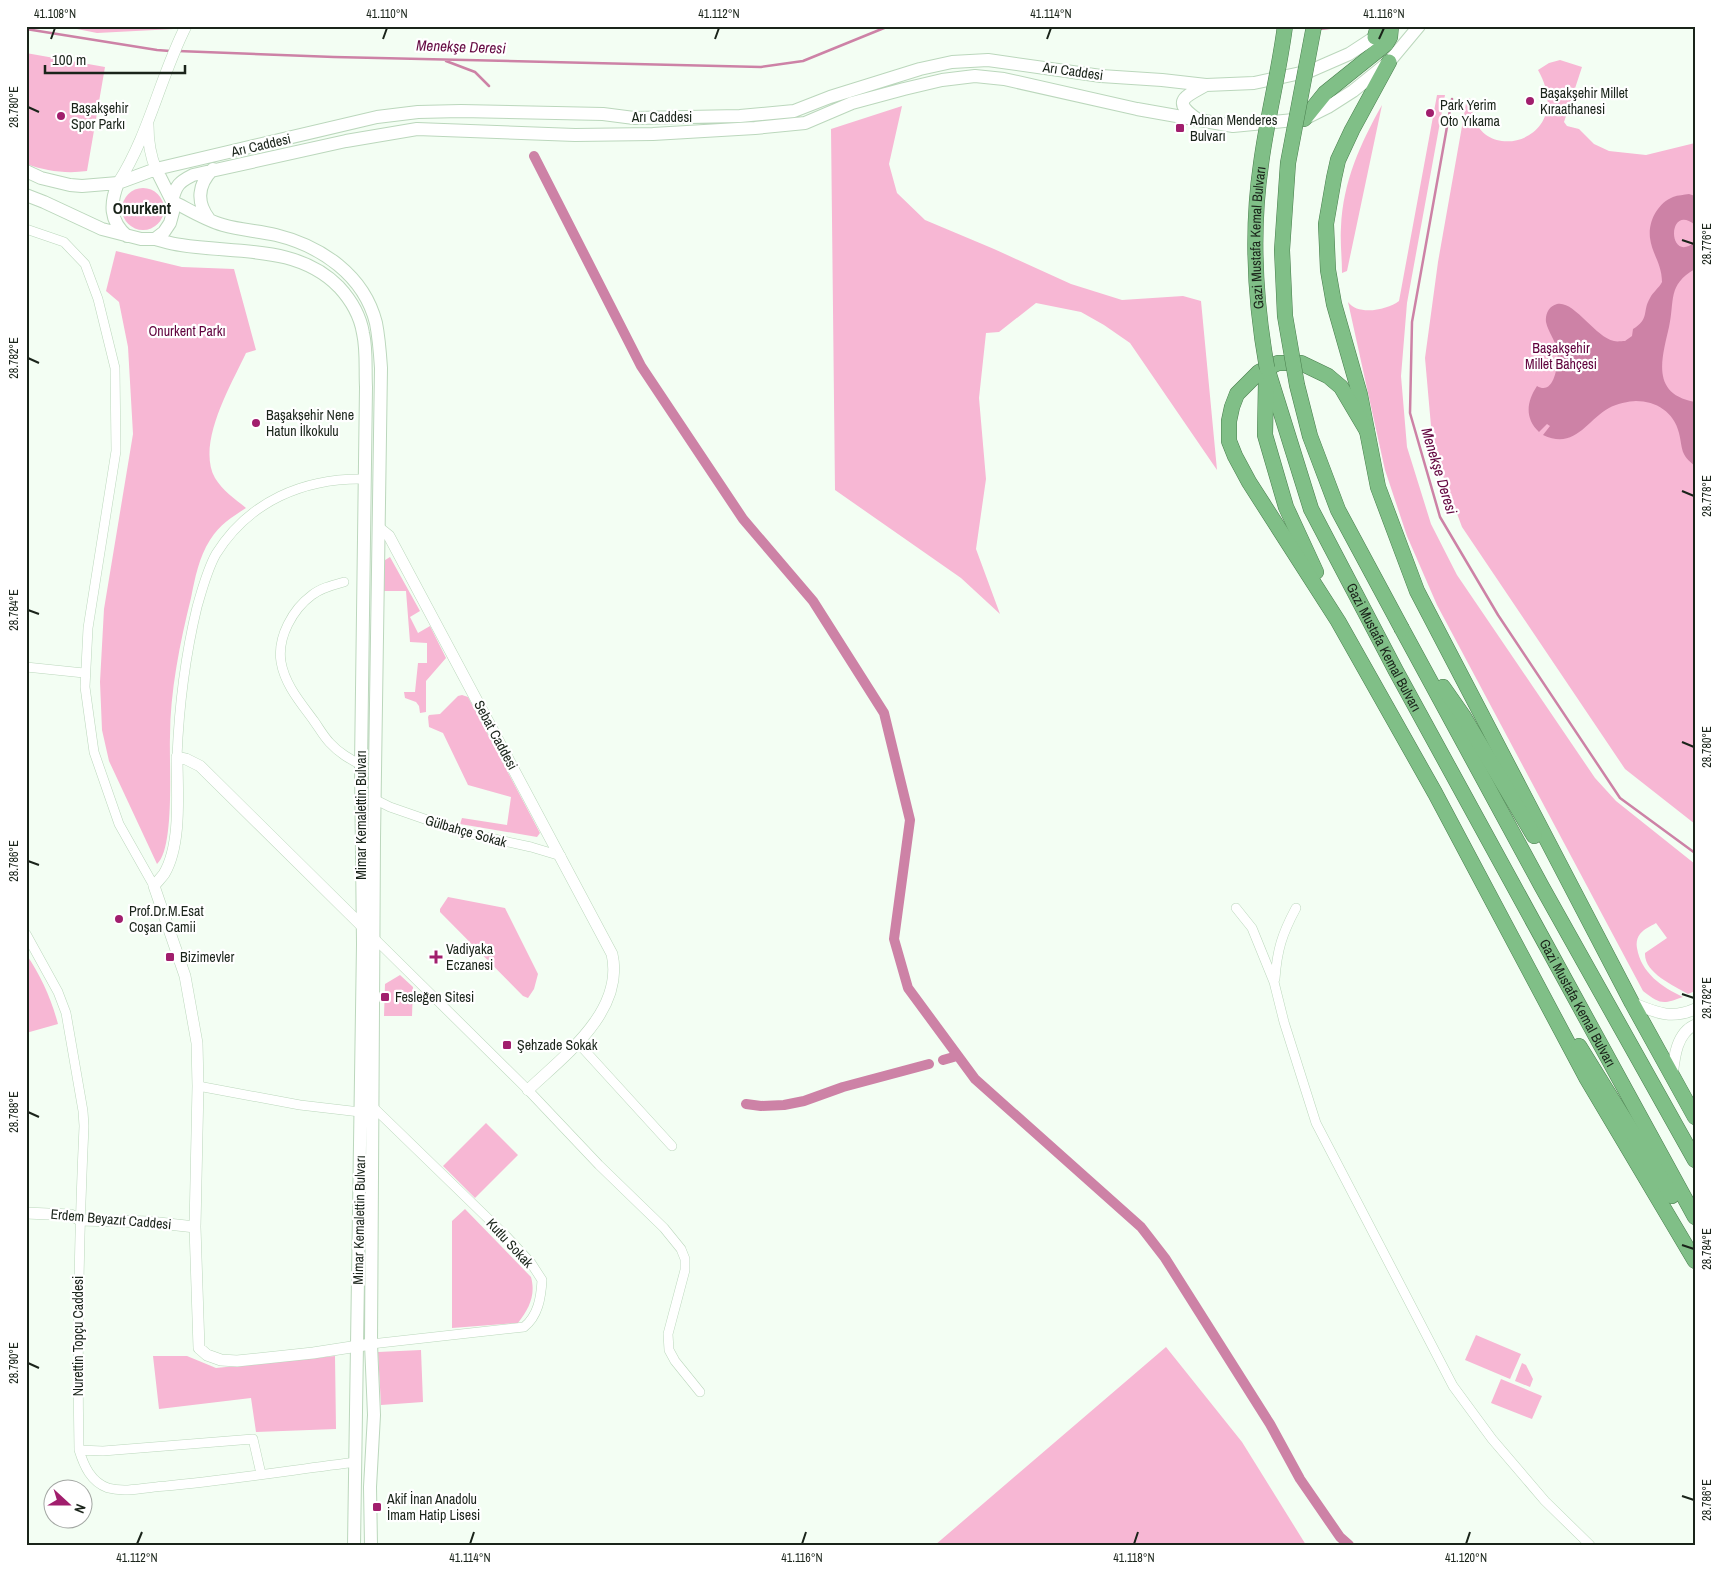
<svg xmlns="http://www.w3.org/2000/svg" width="1721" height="1571" font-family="'Archivo Narrow',sans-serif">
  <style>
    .green { fill: #f7b7d4 }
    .water { fill: #cd82a6 }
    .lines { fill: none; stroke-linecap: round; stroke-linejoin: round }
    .stream { stroke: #cd82a6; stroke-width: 2.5 }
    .canal { stroke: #cd82a6; stroke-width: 10 }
    .minor-casing { stroke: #bbd7bc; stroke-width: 10 }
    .tertiary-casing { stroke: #bbd7bc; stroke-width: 12 }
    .secondary-casing { stroke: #bbd7bc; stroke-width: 14 }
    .trunk-casing { stroke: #487e4d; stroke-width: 16 }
    .minor { stroke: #fff; stroke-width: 9 }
    .tertiary { stroke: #fff; stroke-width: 11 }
    .secondary { stroke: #fff; stroke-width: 12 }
    .trunk { stroke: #80bf87; stroke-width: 15 }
    .trunk-bridge-casing { stroke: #487e4d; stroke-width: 16; stroke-linecap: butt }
    .trunk-bridge { stroke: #80bf87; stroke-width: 15 }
    .ticks { fill: none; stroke: #1a241a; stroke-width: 2 }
    .poi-dot { fill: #a11e6d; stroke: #fff; stroke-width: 2 }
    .labels { text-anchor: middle; stroke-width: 4.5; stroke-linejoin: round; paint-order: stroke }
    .street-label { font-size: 14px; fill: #1a241a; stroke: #fff }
    .poi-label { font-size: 14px; fill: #1a241a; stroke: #fff; text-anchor: start }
    .park-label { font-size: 14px; fill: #60023d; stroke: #fff }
    .water-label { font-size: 15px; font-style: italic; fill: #640841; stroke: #fff }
    .quarter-label { font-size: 16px; font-weight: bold; fill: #1a241a; stroke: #fff }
    .neatline { fill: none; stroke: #1a241a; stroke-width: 2 }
    .ticks-label { font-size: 12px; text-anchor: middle; fill: #1a241a }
  </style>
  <rect width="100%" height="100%" fill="#f3fef3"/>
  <path class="green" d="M 62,26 L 232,26 L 97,33 Z
    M 26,53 L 105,67 L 87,171 C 66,174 46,171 26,164 Z
    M 1560,60 L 1582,67 L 1564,122 L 1567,126 L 1579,129 L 1594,144 L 1609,151 L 1646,155 L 1695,143 L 1695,824 L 1625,769 L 1462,527 L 1442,473 L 1431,426 L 1425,358 L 1438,262 L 1467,98 L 1470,98 C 1471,104 1472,112 1474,118 C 1490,165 1576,137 1538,70 L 1549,63 Z
    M 1437,95 L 1445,95 L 1407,303 L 1401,376 L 1407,447 L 1431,524 L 1457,575 L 1595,778 L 1616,801 L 1695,864 L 1695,991 L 1688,994 C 1673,985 1644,973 1645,953 L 1667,938 L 1656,923 C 1651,926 1644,929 1640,934 C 1637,938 1636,943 1637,948 C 1641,973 1662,987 1683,997 C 1663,1004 1661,1005 1643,991 L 1437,605 L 1407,536 L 1385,470 L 1348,302 C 1358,316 1387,310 1399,301 Z
    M 1382,105 L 1347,271 L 1342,273 C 1342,258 1340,242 1341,227 C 1343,182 1360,144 1382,105 Z
    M 902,106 L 889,164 L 897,193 L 925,220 L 994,249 L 1071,284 L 1122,300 L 1183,296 L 1201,301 L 1217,470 L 1130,343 L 1104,325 L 1081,312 L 1036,303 L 999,332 L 986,333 L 979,398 L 986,479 L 976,549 L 1000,614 L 961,578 L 835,490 L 831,129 Z
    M122 209a21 21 0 1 1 42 0a21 21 0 1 1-42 0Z
    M 116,251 L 182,267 L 234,269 L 256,350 L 246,353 C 231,385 196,444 215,478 C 222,490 235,499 246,508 C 231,518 220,524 210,540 C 199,557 195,578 191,598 C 180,642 170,692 170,737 C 169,763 175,848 157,864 L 109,761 L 102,730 L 100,682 L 104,609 L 133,434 L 128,347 L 119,302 L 106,291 Z
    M 390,557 L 420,611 L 410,617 L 418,633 L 430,626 L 446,658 L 426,681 L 426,712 L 420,713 L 419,706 L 416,702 L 405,698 L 404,692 L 415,692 L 418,663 L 427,663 L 427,643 L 410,642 L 406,591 L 383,591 L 382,562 Z
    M 462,695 L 468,697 L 540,833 L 537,837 L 460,824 L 462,818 L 507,825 L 511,797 L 468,785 L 443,733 L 429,727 L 428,717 L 429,715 L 440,714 L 458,696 Z
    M 448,897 L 505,908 L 538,974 L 534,989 L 528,998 L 523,996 L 440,912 L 440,909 Z
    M 26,954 C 41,976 51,998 58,1024 L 26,1033 Z
    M 400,975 L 413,987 L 412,1016 L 384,1016 L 385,984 Z
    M 486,1123 L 518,1155 L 475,1198 L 443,1166 Z
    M 465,1209 L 531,1277 C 536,1295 529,1309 518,1323 L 452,1328 L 452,1221 Z
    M 1476,1335 L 1521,1354 L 1510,1379 L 1465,1360 Z
    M 1166,1347 L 1242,1442 L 1306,1545 L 935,1545 Z
    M 421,1350 L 423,1402 L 381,1405 L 378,1352 Z
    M 153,1356 L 187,1356 L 216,1368 L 335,1356 L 336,1429 L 256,1432 L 251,1398 L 159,1409 Z
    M 1522,1363 L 1526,1365 L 1533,1379 L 1530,1387 L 1515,1381 Z
    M 1501,1379 L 1542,1396 L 1532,1419 L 1491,1403 Z"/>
  <path class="water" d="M 1689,194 L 1695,196 L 1695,225 C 1667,202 1667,265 1695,242 L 1695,269 C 1667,285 1675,301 1669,327 C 1662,358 1650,394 1695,402 L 1695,466 C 1680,454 1683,450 1679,433 C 1674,412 1656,401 1636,401 C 1629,401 1616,404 1609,408 C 1586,421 1575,450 1543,435 L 1550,426 L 1547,424 L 1539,432 C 1524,418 1527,401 1537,386 C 1555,397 1559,361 1557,351 C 1556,341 1548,332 1546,322 C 1545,314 1549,306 1557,304 C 1574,300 1595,337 1614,341 C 1617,342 1622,341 1625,341 L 1632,336 L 1633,329 C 1650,319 1642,311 1650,298 C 1653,292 1659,288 1662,282 C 1662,264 1652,254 1650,238 C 1648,221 1658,203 1673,197 C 1678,195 1684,195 1689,194 Z"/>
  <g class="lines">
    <path class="stream" d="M 1294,26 L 1308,28
      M 26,29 L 157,50 L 170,51
      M 1319,29 L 1347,26
      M 178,51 L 334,57 L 761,67 L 803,61 L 889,26
      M 446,61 L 475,72 L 489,86
      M 1452,99 L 1412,322 L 1410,413 L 1440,517 L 1498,615 L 1620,798 L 1695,853"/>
    <path class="canal" d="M 534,156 L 641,366 L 743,519 L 813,601 L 884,713 L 910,820 L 894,939 L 908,988 L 975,1079 L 1141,1227 L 1165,1258 L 1270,1424 L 1300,1479 L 1340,1537 L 1349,1545
      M 943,1060 L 957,1056
      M 746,1104 L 761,1106 L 784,1105 L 804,1101 L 843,1087 L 929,1064"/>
    <defs>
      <path id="minor" d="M 26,229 L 64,242 L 85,264 L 98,299 L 115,368 L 116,451 L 88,628 L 85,687 L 94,752 L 119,824 L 154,886
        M 344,582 C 333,585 321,588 312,595 C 293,609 277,637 281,662 C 285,685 301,703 314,721 C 319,728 324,737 330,743 C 339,753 350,759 361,765
        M 26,667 L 84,673
        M 177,757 C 179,707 185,657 197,607 C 202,590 207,570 216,554 C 249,501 304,478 364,479
        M 374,799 L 390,807 L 462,832 L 531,847 L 561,856
        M 1236,908 L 1252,928 L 1274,982 L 1284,1022 L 1316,1123 L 1453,1386 L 1492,1439 L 1545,1501 L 1590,1545
        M 26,934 L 58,992 L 66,1013 L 83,1111 L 84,1126 C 79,1234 77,1342 79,1450 C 84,1466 91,1482 108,1488 C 126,1493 148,1487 166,1486 C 229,1480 293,1470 356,1462
        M 373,937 L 528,1090 L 599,1165 L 664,1228 L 681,1249 L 685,1259 L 685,1270 L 668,1334 L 669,1350 L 675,1361 L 700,1392
        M 1275,979 C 1277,950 1282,934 1296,908
        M 578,1043 L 672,1146
        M 198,1086 L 300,1105 L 360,1112
        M 371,1344 L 524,1327 C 538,1316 541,1298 542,1280 L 531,1263 L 506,1236 L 372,1106
        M 79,1450 L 103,1451 L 253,1439 L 261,1474"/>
      <path id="tertiary" d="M 148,125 C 148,141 150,155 156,169
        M 118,183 C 149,135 160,77 186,26
        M 379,528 L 389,536 L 612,954 C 625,1011 564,1056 528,1090
        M 362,926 L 200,766 L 186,759 L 177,757 C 177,791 182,844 164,874 C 161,878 157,882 154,886 L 185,976 L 197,1043 L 198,1086 L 195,1227 L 199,1348 L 207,1355 L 221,1360 L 237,1361 L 313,1353 L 371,1344
        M 1632,1003 C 1655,1012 1671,1020 1695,1009
        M 1672,1077 C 1674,1059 1676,1033 1695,1025
        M 26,1213 L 71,1215 L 80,1220 L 150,1222 L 195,1227"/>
      <path id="secondary" d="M 1197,119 C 1171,101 1185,97 1206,85
        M 26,171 L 41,178 L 70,185 L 82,186 L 118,183 L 156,169 L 377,117 L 418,112 L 461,111 L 603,114 L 634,118 L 740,116 L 794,111 L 830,97 L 920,69 L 952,62 L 988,60 L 1101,76 L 1162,80 L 1206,85 L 1254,83 L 1310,71 L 1349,54 L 1375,37 L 1381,31
        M 118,183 C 110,203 109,221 127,236
        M 26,195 L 44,202 L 102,229 L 141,239 L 155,239 L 164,232 L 170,223 L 173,212 L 172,201 L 156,169
        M 172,201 C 188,209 205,220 223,225 C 240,230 258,231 276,235 C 321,246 364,275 376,323 C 379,338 380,353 381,368 L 374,839 L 371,1344 L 374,1415 L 370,1487 L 371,1545
        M 172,201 C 176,185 179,182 193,175 L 346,141 L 417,129 L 575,135 L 653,134 L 755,128 L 805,123 L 852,103 L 904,89 L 942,80 L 975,76 L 1004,79 L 1137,109 L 1233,126 L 1304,119 L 1328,107 L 1353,91 L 1389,62 L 1419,26
        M 209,219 C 196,202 198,184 213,169
        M 155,239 C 163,241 172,244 181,245 C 235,254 297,244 339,287 C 351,300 360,315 363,333 C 367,351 365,369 366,387 L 361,765 L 363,944 L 354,1545"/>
      <g id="trunk">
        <path d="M 1375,37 L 1378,26"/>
        <path d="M 1389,62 L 1352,130 L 1338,160 L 1334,178 L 1326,224 L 1328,270 L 1334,304 L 1360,395 L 1378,487 L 1417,591 L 1632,1003 L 1695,1117"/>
        <path d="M 1304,119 L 1325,93 L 1386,44 L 1390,37 L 1391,26"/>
        <path id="s1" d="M 1267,368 L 1311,509 L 1396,671 L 1695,1217"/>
        <path d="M 1266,380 L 1265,435 L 1286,507 L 1316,572"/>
        <path d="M 1367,431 L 1341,387 L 1328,376 L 1301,363 L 1278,363 L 1259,372 L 1237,394 L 1232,407 L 1229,421 L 1229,441 L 1235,456 L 1249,482 L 1338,621 L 1435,793 L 1587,1079 L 1695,1261"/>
        <path d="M 1402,629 L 1542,887 L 1695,1160"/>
        <path d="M 1443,687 L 1464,717 L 1534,836"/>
        <path d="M 1579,1046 L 1672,1196"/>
      </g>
    </defs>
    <use href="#minor" class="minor-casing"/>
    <use href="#tertiary" class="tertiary-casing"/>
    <use href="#secondary" class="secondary-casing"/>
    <use href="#trunk" class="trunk-casing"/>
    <use href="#minor" class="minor"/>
    <use href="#tertiary" class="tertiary"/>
    <use href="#secondary" class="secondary"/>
    <use href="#trunk" class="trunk"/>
    <defs>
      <g id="trunk-bridge">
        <path d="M 1314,26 L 1288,163 L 1282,250 L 1285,316 L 1297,385 L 1310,436 L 1338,510 L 1402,629"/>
        <path id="s2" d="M 1267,368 C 1255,301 1251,232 1261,164 C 1267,118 1279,73 1285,26"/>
      </g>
    </defs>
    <use href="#trunk-bridge" class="trunk-bridge-casing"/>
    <use href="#trunk-bridge" class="trunk-bridge"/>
  </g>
  <path class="ticks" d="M 51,39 L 55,28M 383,39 L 387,28M 715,39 L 719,28M 1047,39 L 1051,28M 1379,39 L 1384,28M 28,107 L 39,112M 1682,240 L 1694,244M 28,358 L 39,363M 1682,491 L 1694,496M 28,610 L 39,614M 1682,742 L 1694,747M 28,861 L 39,865M 1682,994 L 1694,998M 28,1112 L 39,1117M 1682,1245 L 1694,1249M 28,1363 L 39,1368M 1682,1496 L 1694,1500M 137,1544 L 142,1532M 470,1544 L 474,1532M 802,1544 L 806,1532M 1134,1544 L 1138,1532M 1466,1544 L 1470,1532"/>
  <g class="poi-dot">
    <circle cx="1530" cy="101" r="5"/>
    <circle cx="1430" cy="113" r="5"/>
    <circle cx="61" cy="116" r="5"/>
    <rect x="1175" y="123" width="10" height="10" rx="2.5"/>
    <circle cx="256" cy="423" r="5"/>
    <circle cx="119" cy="919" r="5"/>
    <rect x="165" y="952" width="10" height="10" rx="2.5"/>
    <path d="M433.5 949.5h5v5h5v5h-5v5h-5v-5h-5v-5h5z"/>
    <rect x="380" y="992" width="10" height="10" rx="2.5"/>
    <rect x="502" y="1040" width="10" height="10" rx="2.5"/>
    <rect x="372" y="1502" width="10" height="10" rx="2.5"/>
  </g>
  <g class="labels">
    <g class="street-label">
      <text transform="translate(1073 71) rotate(8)" y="5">Arı Caddesi</text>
      <text x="662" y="122">Arı Caddesi</text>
      <text transform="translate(261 145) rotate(-13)" y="5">Arı Caddesi</text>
      <text dy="5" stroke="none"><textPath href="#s2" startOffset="131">Gazi Mustafa Kemal Bulvarı</textPath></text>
      <text dy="5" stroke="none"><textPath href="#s1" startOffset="304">Gazi Mustafa Kemal Bulvarı</textPath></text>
      <text transform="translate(496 735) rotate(62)" y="5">Sebat Caddesi</text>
      <text transform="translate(361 815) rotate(-90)" y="5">Mimar Kemalettin Bulvarı</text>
      <text transform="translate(466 831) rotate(16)" y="5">Gülbahçe Sokak</text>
      <text dy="5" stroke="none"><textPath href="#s1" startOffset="709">Gazi Mustafa Kemal Bulvarı</textPath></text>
      <text transform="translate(111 1219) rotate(5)" y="5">Erdem Beyazıt Caddesi</text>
      <text transform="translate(359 1220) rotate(-89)" y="5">Mimar Kemalettin Bulvarı</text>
      <text transform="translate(510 1243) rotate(47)" y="5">Kutlu Sokak</text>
      <text transform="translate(78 1336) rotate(-90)" y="5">Nurettin Topçu Caddesi</text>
    </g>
    <g class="poi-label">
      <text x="1540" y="98">Başakşehir Millet<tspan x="1540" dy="16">Kıraathanesi</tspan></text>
      <text x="1440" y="110">Park Yerim<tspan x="1440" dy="16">Oto Yıkama</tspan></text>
      <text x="71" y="113">Başakşehir<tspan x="71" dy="16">Spor Parkı</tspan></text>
      <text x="1190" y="125">Adnan Menderes<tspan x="1190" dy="16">Bulvarı</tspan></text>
      <text x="266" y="420">Başakşehir Nene<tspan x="266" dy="16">Hatun İlkokulu</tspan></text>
      <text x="129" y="916">Prof.Dr.M.Esat<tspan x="129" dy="16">Coşan Camii</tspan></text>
      <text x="446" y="954">Vadiyaka<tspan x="446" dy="16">Eczanesi</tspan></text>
      <text x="180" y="962">Bizimevler</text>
      <text x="395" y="1002">Fesleğen Sitesi</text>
      <text x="517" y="1050">Şehzade Sokak</text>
      <text x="387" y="1504">Akif İnan Anadolu<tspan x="387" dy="16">İmam Hatip Lisesi</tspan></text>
    </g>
    <g class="park-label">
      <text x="187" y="336">Onurkent Parkı</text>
      <text x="1561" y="353">Başakşehir<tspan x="1561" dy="16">Millet Bahçesi</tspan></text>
    </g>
    <g class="water-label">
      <text transform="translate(461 47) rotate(2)" y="5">Menekşe Deresi</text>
      <text transform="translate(1439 471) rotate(73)" y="5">Menekşe Deresi</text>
    </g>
    <g class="quarter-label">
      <text x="142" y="214">Onurkent</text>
    </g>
  </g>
  <rect width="1721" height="1571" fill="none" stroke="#ffffff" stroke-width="55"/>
  <g transform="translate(68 1504) rotate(111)"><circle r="24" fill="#ffffff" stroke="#a3a7a3"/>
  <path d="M0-4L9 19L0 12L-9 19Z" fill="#a11e6d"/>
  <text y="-8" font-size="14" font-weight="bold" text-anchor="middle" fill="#1a241a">N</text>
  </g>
  <path d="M45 65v8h140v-8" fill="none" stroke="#1a241a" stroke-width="2.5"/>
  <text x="52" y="65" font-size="15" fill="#1a241a" stroke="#ffffff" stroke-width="4" paint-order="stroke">100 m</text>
  <rect x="28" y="28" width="1666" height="1516" class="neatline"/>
  <g class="ticks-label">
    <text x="55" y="18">41.108°N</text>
    <text x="387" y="18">41.110°N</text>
    <text x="719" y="18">41.112°N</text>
    <text x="1051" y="18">41.114°N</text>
    <text x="1384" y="18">41.116°N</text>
    <text transform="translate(14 107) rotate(-90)" y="4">28.780°E</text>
    <text transform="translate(1707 244) rotate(-90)" y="4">28.776°E</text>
    <text transform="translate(14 358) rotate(-90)" y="4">28.782°E</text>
    <text transform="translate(1707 496) rotate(-90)" y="4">28.778°E</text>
    <text transform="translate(14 610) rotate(-90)" y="4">28.784°E</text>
    <text transform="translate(1707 747) rotate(-90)" y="4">28.780°E</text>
    <text transform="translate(14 861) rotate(-90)" y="4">28.786°E</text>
    <text transform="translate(1707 998) rotate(-90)" y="4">28.782°E</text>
    <text transform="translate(14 1112) rotate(-90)" y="4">28.788°E</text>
    <text transform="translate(1707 1249) rotate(-90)" y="4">28.784°E</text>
    <text transform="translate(14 1363) rotate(-90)" y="4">28.790°E</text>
    <text transform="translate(1707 1500) rotate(-90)" y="4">28.786°E</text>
    <text x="137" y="1562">41.112°N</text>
    <text x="470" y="1562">41.114°N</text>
    <text x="802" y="1562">41.116°N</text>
    <text x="1134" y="1562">41.118°N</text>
    <text x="1466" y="1562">41.120°N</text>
  </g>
</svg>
